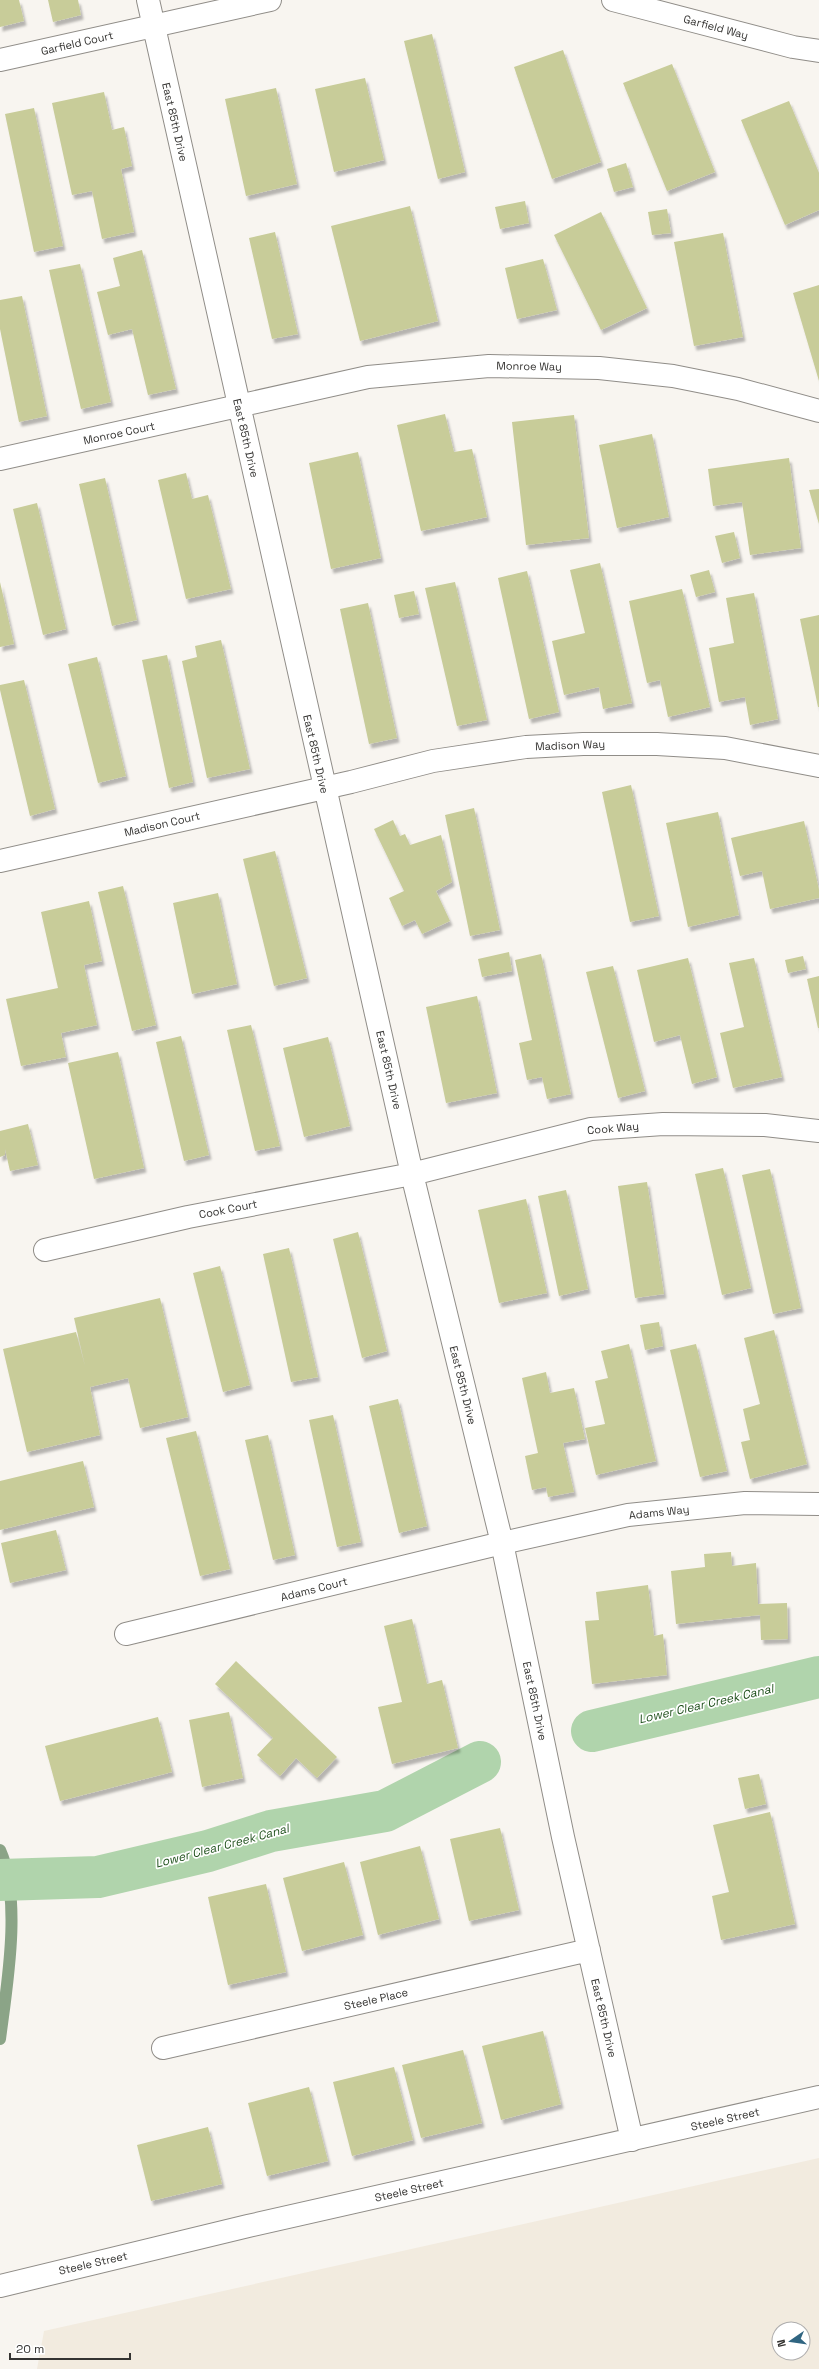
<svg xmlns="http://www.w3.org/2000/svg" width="819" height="2369" font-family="'Space Grotesk',sans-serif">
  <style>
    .built { fill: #f2ebdf; fill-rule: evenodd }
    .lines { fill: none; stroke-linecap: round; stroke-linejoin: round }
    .stream { stroke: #8ba487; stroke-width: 12 }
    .canal { stroke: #b0d4ac; stroke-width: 42 }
    .building { fill: #c8cc99; filter: url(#shadow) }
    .minor-casing { stroke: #908d88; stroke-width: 24 }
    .minor { stroke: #fff; stroke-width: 22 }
    .labels { text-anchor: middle; stroke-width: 3.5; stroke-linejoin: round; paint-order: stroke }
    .street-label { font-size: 11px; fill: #343331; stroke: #fff }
    .water-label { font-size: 12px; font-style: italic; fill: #20511d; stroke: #fff }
  </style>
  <defs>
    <filter id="shadow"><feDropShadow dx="2.5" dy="4.5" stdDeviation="1" flood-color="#0004"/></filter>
  </defs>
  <rect width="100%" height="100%" fill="#f8f5f0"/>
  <path class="built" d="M 819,2158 L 819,2369 L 37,2369 L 44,2331 ZM 779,2329 L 803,2329 L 803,2353 L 779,2353 Z"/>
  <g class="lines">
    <path class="stream" d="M 0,1850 C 22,1899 7,1985 0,2039"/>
    <path class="canal" d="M 592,1731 L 819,1677
      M 0,1880 L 98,1877 L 208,1851 L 271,1831 L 385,1811 L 480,1762"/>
  </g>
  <path class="building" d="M 0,0 L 19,0 L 24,21 L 0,27 Z
    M 48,0 L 78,0 L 81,15 L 53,22 Z
    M 432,34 L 465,172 L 438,179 L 404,41 Z
    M 563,50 L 601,162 L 552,179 L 514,67 Z
    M 672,64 L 715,172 L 667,191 L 623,83 Z
    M 365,78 L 384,160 L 334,172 L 315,89 Z
    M 276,88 L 297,184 L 246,196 L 225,99 Z
    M 104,92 L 112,130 L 124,127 L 132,166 L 121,169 L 134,232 L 102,239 L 92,191 L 72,195 L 52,103 Z
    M 789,101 L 819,173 L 819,210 L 785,225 L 741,120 Z
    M 34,108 L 63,246 L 34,252 L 5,114 Z
    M 626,163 L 633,187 L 614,192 L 607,169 Z
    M 525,201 L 529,223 L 500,229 L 495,207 Z
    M 410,206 L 438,321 L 360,341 L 331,226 Z
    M 667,209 L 671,233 L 652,235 L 648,212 Z
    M 601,212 L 647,308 L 601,330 L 554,235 Z
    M 275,232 L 298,334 L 272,339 L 249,238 Z
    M 723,233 L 743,337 L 694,346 L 674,242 Z
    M 142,250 L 176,389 L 148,395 L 132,329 L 108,335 L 97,292 L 120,286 L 113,258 Z
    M 543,259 L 557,310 L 517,319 L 505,268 Z
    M 80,264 L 111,402 L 81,409 L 49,270 Z
    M 819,285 L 819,381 L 793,293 Z
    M 22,296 L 47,416 L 19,422 L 0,329 L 0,300 Z
    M 445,414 L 454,452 L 472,449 L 487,517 L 421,531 L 397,425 Z
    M 574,415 L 589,538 L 526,545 L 512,422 Z
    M 652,434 L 669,517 L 617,528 L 599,445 Z
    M 358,452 L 381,558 L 331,569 L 309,463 Z
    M 789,458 L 801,548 L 750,555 L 742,502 L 713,506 L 708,469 Z
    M 186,473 L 192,499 L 208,495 L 231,589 L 186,599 L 158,480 Z
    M 105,478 L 137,620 L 112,626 L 79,484 Z
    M 819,489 L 819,524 L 809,490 Z
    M 37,503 L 66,629 L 43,635 L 13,509 Z
    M 734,532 L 740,558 L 722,563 L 715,536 Z
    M 600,563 L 632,703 L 603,709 L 599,687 L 564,695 L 552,641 L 585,633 L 570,570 Z
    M 709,570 L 715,592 L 696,597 L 690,575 Z
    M 527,571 L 559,712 L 529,719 L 498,578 Z
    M 0,582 L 14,644 L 0,647 Z
    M 455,582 L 487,720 L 457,726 L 425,588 Z
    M 682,589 L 710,707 L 668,717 L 660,680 L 647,683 L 629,601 Z
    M 414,591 L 419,614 L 399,618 L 394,595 Z
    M 754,593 L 778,719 L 750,725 L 745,697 L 719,702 L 709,648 L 734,643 L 726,598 Z
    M 368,603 L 397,738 L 369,744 L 340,609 Z
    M 819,615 L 819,707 L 818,707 L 800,619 Z
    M 221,640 L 250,769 L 207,778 L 182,661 L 197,657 L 195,646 Z
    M 167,655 L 193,782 L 169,788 L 142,660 Z
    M 97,657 L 126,776 L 98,783 L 68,664 Z
    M 24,680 L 55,809 L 30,816 L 0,690 L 0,685 Z
    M 631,785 L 659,916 L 630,922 L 602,792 Z
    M 474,808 L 500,930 L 470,936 L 445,815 Z
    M 718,812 L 739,915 L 688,927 L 666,823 Z
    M 393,820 L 400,836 L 405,834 L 410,845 L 441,835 L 452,882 L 436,891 L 450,921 L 422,934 L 415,920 L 402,926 L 389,898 L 404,891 L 374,829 Z
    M 804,821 L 819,890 L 819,898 L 770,909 L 762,871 L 740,876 L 731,838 Z
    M 275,851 L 307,978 L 274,986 L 243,859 Z
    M 123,886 L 156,1025 L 132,1031 L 98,892 Z
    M 218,893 L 237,984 L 192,994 L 173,903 Z
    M 89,901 L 102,961 L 84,965 L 97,1025 L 61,1033 L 66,1057 L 21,1066 L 6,999 L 58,988 L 41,912 Z
    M 509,952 L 512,971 L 482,977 L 478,959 Z
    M 541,954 L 571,1094 L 547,1099 L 542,1077 L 527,1080 L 519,1043 L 532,1040 L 515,960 Z
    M 803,956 L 806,969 L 788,973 L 785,960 Z
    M 688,958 L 717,1077 L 692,1084 L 680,1035 L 654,1042 L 637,970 Z
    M 754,958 L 782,1077 L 733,1088 L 720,1033 L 744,1027 L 729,963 Z
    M 613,966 L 645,1091 L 618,1098 L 586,972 Z
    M 819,976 L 819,1028 L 818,1028 L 807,979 Z
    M 477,996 L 497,1093 L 446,1103 L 426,1007 Z
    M 251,1025 L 280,1146 L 255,1151 L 227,1030 Z
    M 181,1036 L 209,1155 L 184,1161 L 156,1042 Z
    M 328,1037 L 350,1126 L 304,1137 L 283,1048 Z
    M 118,1052 L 144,1168 L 94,1179 L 68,1063 Z
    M 28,1124 L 38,1165 L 10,1171 L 5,1149 L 5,1155 L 0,1157 L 0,1131 Z
    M 723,1168 L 751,1288 L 722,1295 L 695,1174 Z
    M 770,1169 L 801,1308 L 773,1314 L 742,1175 Z
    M 647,1182 L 664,1294 L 635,1298 L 618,1186 Z
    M 566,1190 L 588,1289 L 559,1296 L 538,1196 Z
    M 526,1199 L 547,1293 L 499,1303 L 478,1210 Z
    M 358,1232 L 387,1351 L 362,1358 L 333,1239 Z
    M 289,1248 L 318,1377 L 291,1382 L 263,1254 Z
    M 220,1266 L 250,1385 L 223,1392 L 193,1273 Z
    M 160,1298 L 188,1417 L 140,1428 L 128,1378 L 90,1387 L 100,1435 L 27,1452 L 3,1349 L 76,1332 L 85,1366 L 74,1318 Z
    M 659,1322 L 663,1346 L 645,1350 L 640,1325 Z
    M 774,1330 L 807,1464 L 750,1479 L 741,1442 L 750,1440 L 743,1409 L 760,1404 L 744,1338 Z
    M 629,1344 L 656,1461 L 596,1475 L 585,1428 L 605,1424 L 595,1381 L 608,1378 L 601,1351 Z
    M 696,1344 L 727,1471 L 700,1477 L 670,1350 Z
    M 546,1372 L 550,1393 L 574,1388 L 585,1439 L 563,1443 L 574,1492 L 548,1497 L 546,1487 L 532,1490 L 525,1456 L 538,1453 L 522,1378 Z
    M 398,1399 L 427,1526 L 399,1533 L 369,1406 Z
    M 333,1415 L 361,1542 L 337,1547 L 309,1420 Z
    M 196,1431 L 230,1569 L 200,1576 L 166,1438 Z
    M 268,1435 L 295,1555 L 273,1560 L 245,1440 Z
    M 83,1461 L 94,1507 L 0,1530 L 0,1481 Z
    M 56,1530 L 66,1570 L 10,1583 L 1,1543 Z
    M 731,1552 L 732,1566 L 756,1563 L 758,1604 L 787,1603 L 788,1639 L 761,1640 L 760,1615 L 676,1624 L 671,1571 L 705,1567 L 704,1554 Z
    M 648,1585 L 654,1636 L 663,1634 L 667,1675 L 592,1684 L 585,1621 L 599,1620 L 596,1592 Z
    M 412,1619 L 427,1684 L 442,1680 L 458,1748 L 392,1764 L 378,1707 L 402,1702 L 384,1626 Z
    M 236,1661 L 337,1757 L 317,1778 L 296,1758 L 280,1776 L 257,1755 L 273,1738 L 215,1684 Z
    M 229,1712 L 243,1778 L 202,1787 L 189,1720 Z
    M 158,1717 L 172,1772 L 60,1801 L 45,1746 Z
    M 759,1774 L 766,1804 L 745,1809 L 738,1778 Z
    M 770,1812 L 795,1924 L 721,1940 L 712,1896 L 729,1892 L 713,1825 Z
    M 500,1828 L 519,1910 L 469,1921 L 450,1839 Z
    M 420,1846 L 439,1919 L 378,1935 L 360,1862 Z
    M 344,1862 L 363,1935 L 302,1951 L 283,1878 Z
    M 266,1884 L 286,1972 L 228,1985 L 208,1897 Z
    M 543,2031 L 561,2104 L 501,2120 L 482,2046 Z
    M 463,2050 L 482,2123 L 421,2138 L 402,2065 Z
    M 394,2067 L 413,2140 L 352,2156 L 333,2082 Z
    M 309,2087 L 328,2161 L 267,2176 L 248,2103 Z
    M 208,2127 L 222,2184 L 151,2201 L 137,2145 Z"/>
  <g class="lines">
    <defs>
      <path id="minor" d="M 148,0 L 412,1174 L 502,1543 L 563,1837 L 632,2140
        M 613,0 L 793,47 L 819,51
        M 0,60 L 270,0
        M 0,459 L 368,377 L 489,366 L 599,368 L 673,376 L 738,389 L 819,411
        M 0,861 L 351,782 L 433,761 L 526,747 L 583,744 L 657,744 L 725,748 L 819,766
        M 45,1250 L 188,1217 L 412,1174 L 591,1129 L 663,1124 L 765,1125 L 819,1131
        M 126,1634 L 502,1543 L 628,1515 L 745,1503 L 819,1504
        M 163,2048 L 589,1950
        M 0,2286 L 248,2226 L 819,2097"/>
    </defs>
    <use href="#minor" class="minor-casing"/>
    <use href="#minor" class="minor"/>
  </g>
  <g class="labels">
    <g class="street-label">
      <text transform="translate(716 27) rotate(15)" y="4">Garfield Way</text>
      <text transform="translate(77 43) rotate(-13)" y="4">Garfield Court</text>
      <text transform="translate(175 122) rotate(77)" y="4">East 85th Drive</text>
      <text transform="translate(529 366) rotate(1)" y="4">Monroe Way</text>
      <text transform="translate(119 433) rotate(-12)" y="4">Monroe Court</text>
      <text transform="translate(246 438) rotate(77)" y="4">East 85th Drive</text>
      <text transform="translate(570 745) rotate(-2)" y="4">Madison Way</text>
      <text transform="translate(316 754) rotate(77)" y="4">East 85th Drive</text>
      <text transform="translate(162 824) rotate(-13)" y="4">Madison Court</text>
      <text transform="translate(389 1070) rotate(77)" y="4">East 85th Drive</text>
      <text transform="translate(613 1128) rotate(-5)" y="4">Cook Way</text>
      <text transform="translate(228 1209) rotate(-11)" y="4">Cook Court</text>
      <text transform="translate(463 1385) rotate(76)" y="4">East 85th Drive</text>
      <text transform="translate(659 1512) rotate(-6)" y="4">Adams Way</text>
      <text transform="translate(314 1589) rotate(-14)" y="4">Adams Court</text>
      <text transform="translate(535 1701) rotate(78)" y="4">East 85th Drive</text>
      <text transform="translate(376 1999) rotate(-13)" y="4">Steele Place</text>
      <text transform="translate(604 2018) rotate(77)" y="4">East 85th Drive</text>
      <text transform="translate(725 2119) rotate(-13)" y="4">Steele Street</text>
      <text transform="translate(409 2190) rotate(-13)" y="4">Steele Street</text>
      <text transform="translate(93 2263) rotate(-13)" y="4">Steele Street</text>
    </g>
    <g class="water-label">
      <text transform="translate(706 1704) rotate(-13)" y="4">Lower Clear Creek Canal</text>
      <text transform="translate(222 1846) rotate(-15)" y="4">Lower Clear Creek Canal</text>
    </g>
  </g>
  <g transform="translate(791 2341) rotate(257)"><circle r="19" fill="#ffffff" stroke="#aeadad"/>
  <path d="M0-3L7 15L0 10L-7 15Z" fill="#306581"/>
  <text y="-6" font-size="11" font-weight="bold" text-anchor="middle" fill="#343331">N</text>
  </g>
  <path d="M10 2353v6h120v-6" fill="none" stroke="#343331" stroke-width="2"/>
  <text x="16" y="2353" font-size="12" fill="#343331" stroke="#ffffff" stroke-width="3" paint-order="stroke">20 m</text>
</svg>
